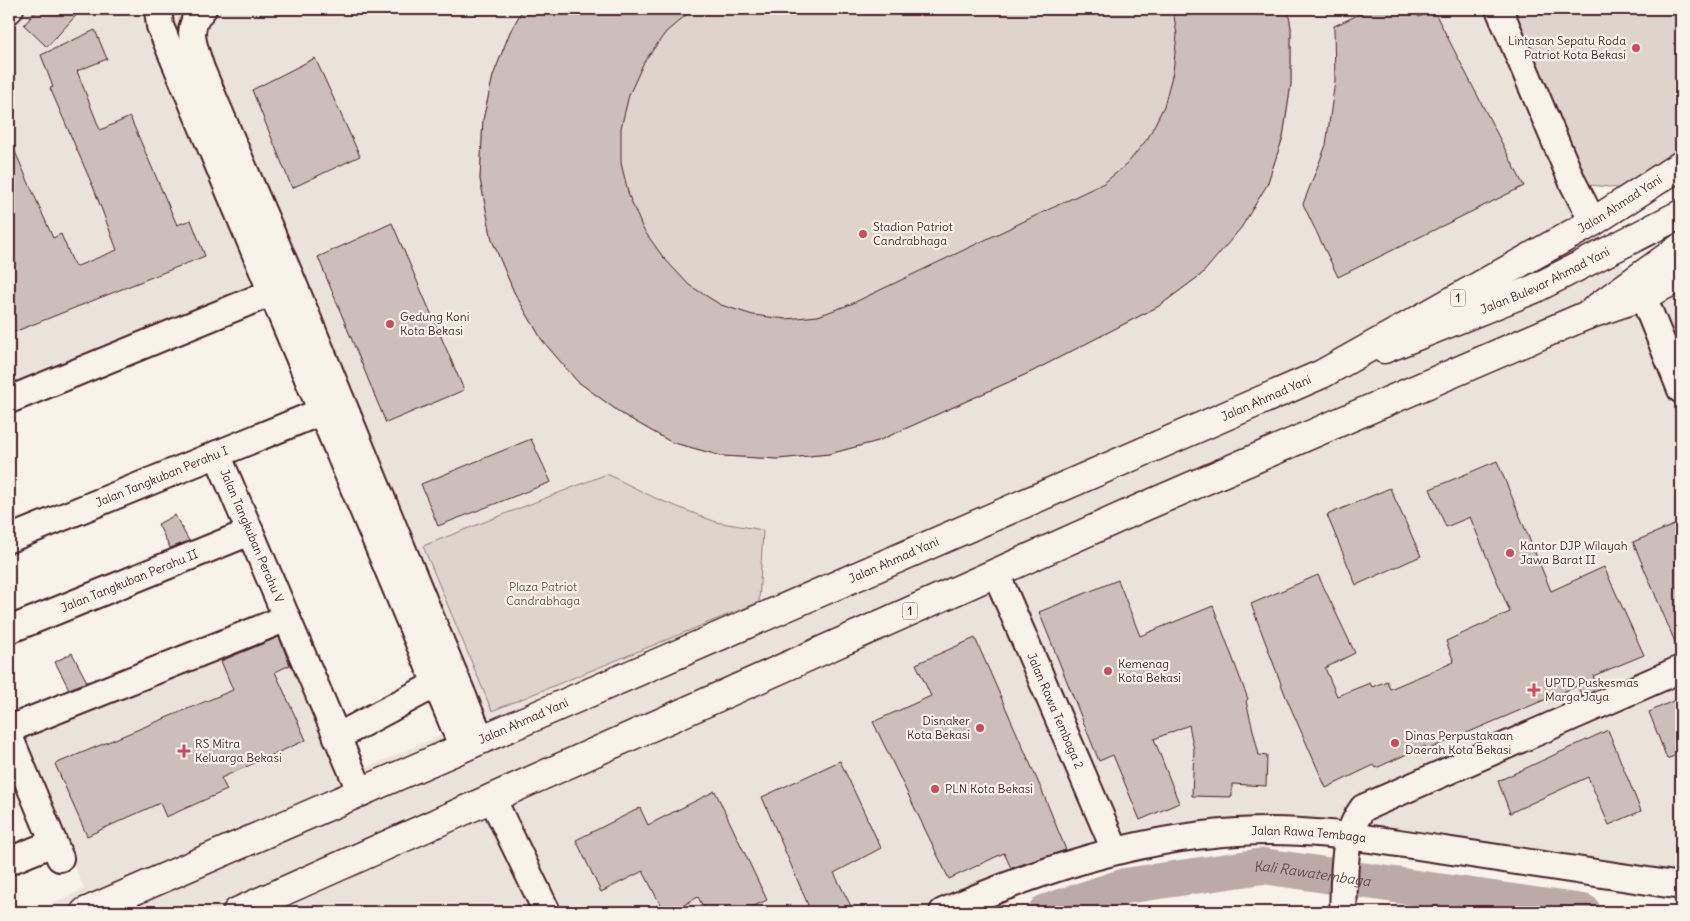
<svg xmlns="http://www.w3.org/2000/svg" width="1690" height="921" font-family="Delius,sans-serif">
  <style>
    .built { fill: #eae3da }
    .green { fill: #ded4cc; stroke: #947a7c }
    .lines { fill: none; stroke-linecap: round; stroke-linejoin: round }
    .river { stroke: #bcaaa7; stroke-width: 36 }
    .building { fill: #ccbfb9; stroke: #4a1f2b }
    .minor-casing { stroke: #4a1f2b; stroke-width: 30 }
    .major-casing { stroke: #4a1f2b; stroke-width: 31 }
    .highway-casing { stroke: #4a1f2b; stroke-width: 31 }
    .minor { stroke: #f7f3e8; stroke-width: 26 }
    .major { stroke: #f7f3e8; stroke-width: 28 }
    .highway { stroke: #f7f3e8; stroke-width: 28 }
    .poi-dot { fill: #d1495b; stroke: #f7f3e8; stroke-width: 2 }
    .labels { text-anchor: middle; stroke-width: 4.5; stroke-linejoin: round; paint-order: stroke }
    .shield { fill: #f7f3e8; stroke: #7e5f64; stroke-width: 1 }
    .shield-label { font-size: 11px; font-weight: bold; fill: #4a1f2b }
    .poi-label { font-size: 12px; fill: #4a1f2b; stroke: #f7f3e8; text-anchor: start }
    .street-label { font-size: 12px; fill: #4a1f2b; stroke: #f7f3e8 }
    .park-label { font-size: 12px; fill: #6f4c53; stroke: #f7f3e8 }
    .water-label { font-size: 14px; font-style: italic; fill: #6c4950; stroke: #f7f3e8 }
  </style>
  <rect width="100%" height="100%" fill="#f7f3e8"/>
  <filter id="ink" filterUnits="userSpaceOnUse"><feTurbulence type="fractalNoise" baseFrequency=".02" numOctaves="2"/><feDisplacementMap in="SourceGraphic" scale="10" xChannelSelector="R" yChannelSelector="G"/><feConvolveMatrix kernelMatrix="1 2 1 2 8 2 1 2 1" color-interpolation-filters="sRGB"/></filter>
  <g filter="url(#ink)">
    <path class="built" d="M 28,9 L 143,9 L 248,244 L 256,279 L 245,291 L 17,388 L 9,372 L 9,29 Z
      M 165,9 L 1499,9 L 1593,222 L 1643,296 L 1681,277 L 1681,890 L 1239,832 L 1169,839 L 951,912 L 33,912 L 84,889 L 18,731 L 284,621 L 351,774 L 447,733 Z"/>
    <path class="green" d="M 523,9 L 1288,9 L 1291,28 L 1291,84 L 1283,137 L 1267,185 L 1202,274 L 1159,306 L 1031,372 L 878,441 L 829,454 L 778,459 L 722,456 L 671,442 L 622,414 L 577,381 L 542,340 L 514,292 L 492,240 L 480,179 L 483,120 L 493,76 L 510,32 Z
      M 1499,9 L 1681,9 L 1681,165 L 1644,191 L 1573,183 Z
      M 607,474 L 655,498 L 716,522 L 763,530 L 759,602 L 492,711 L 423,546 Z"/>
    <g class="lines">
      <path class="river" id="s1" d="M 1046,912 L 1125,886 L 1263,866 L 1583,912"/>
    </g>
    <path class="building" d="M 38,9 L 82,9 L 47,47 L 24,25 Z
      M 523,9 L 693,9 L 666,32 L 644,62 L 629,95 L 621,128 L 621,163 L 629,196 L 643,229 L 663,257 L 689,285 L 721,305 L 753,315 L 786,319 L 818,316 L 851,304 L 1104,183 L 1127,164 L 1148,138 L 1164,106 L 1173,72 L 1177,35 L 1173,9 L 1288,9 L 1291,28 L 1291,84 L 1283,137 L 1267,185 L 1241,228 L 1202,274 L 1159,306 L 1031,372 L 878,441 L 829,454 L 778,459 L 722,456 L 671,442 L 622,414 L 577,381 L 542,340 L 514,292 L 492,240 L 480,179 L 483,120 L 493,76 L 510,32 Z
      M 1371,9 L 1414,9 L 1419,17 L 1434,11 L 1524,186 L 1338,277 L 1303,204 L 1326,145 L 1335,81 L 1334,26 Z
      M 95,30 L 107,59 L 77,71 L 100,130 L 130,117 L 177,225 L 191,220 L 205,256 L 9,334 L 9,138 L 53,238 L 61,234 L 75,267 L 117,250 L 94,189 L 50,88 L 53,87 L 41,55 Z
      M 315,58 L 360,156 L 292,188 L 252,90 Z
      M 392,223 L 464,390 L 386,423 L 318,257 Z
      M 531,439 L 551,482 L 438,526 L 421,484 Z
      M 1497,461 L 1551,591 L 1604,567 L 1644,655 L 1593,676 L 1599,689 L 1582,696 L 1577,686 L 1427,750 L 1425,746 L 1376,768 L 1374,765 L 1326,788 L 1286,697 L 1251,604 L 1318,575 L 1355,653 L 1325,668 L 1337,696 L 1370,683 L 1372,687 L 1387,681 L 1390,689 L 1454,662 L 1446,641 L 1510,612 L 1470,517 L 1446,527 L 1430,489 Z
      M 1390,488 L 1421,556 L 1356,585 L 1327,515 Z
      M 175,515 L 189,541 L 170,548 L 158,524 Z
      M 1674,525 L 1681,541 L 1680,654 L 1633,542 Z
      M 1118,580 L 1140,636 L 1213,606 L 1248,699 L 1246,701 L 1259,755 L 1267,756 L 1266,786 L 1232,784 L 1232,797 L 1192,796 L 1194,750 L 1189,725 L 1154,739 L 1179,803 L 1140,820 L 1113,755 L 1099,761 L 1039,612 Z
      M 279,637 L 290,665 L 275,672 L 306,740 L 221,778 L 227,790 L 166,817 L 160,803 L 87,836 L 55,764 L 233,690 L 221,661 Z
      M 975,638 L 1043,793 L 1066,850 L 1011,868 L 1004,853 L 949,879 L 873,722 L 931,696 L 916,664 Z
      M 72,653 L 87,682 L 69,689 L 55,662 Z
      M 1675,700 L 1681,716 L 1681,753 L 1667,759 L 1649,712 Z
      M 1608,730 L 1641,811 L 1609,825 L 1588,777 L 1510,813 L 1498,781 Z
      M 840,761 L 881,848 L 834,873 L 854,912 L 811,912 L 762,797 Z
      M 715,791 L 767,900 L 741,912 L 706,912 L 698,897 L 671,912 L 664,912 L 643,871 L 601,892 L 576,840 L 640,808 L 648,825 Z"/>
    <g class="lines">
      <defs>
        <g id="minor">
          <path d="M 158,9 L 160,26 L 463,748"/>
          <path d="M 203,9 C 184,29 194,45 201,69 L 293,283 L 481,740"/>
          <path d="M 1499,9 L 1573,183 L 1593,222"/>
          <path d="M 9,10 L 10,9"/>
          <path d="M 1643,296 L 1681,390"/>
          <path d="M 9,400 L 290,285"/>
          <path id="s2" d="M 217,454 L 361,793"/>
          <path id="s3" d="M 9,539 L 323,411"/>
          <path id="s4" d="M 996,573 L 1115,850"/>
          <path id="s5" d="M 9,630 L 250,532"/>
          <path d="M 9,729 L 287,618"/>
          <path d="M 9,736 L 60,858"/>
          <path d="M 337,737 L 436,684"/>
          <path d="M 492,798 L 547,912"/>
          <path d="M 9,861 L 53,843"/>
          <path id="s6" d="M 943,912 C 1037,871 1135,838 1238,832 C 1308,827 1376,840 1445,850 C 1524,862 1603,874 1681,886"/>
          <path d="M 1343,912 C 1345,877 1341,836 1363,808 L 1681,669"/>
        </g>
        <g id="major">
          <path d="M 1595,309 L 1681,247"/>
          <path id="s7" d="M 1384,349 L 1534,289 L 1681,214"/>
        </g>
        <g id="highway">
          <path id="s8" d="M 85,912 L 1322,374 L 1593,222 L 1681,165"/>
          <path d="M 237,912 L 1141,508 L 1585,316 L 1643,296 L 1681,277"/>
        </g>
      </defs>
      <use href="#minor" class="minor-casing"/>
      <use href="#major" class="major-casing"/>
      <use href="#highway" class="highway-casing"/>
      <use href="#minor" class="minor"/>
      <use href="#major" class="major"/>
      <use href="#highway" class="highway"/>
    </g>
  </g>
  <g class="poi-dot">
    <circle cx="1636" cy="48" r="5"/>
    <circle cx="863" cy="234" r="5"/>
    <circle cx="390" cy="324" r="5"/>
    <circle cx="1510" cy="553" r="5"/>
    <circle cx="1108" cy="671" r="5"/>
    <path d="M1531.5 682.5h5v5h5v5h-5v5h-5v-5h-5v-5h5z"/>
    <circle cx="980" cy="728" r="5"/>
    <circle cx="1395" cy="743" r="5"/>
    <path d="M181.5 743.5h5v5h5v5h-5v5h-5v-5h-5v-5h5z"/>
    <circle cx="935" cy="789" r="5"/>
  </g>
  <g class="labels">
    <g class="shield">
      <rect x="1450.5" y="289.5" width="15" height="17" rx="4"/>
      <rect x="902.5" y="602.5" width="15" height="17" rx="4"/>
    </g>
    <g class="shield-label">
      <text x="1458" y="302">1</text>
      <text x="910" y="615">1</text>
    </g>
    <g class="poi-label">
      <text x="1626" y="45" text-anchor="end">Lintasan Sepatu Roda<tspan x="1626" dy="14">Patriot Kota Bekasi</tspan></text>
      <text x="873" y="231">Stadion Patriot<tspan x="873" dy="14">Candrabhaga</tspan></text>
      <text x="400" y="321">Gedung Koni<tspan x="400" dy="14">Kota Bekasi</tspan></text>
      <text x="1520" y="550">Kantor DJP Wilayah<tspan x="1520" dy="14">Jawa Barat II</tspan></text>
      <text x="1118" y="668">Kemenag<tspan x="1118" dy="14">Kota Bekasi</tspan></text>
      <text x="1545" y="687">UPTD Puskesmas<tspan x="1545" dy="14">Marga Jaya</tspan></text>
      <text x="970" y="725" text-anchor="end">Disnaker<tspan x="970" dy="14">Kota Bekasi</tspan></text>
      <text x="1405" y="740">Dinas Perpustakaan<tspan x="1405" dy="14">Daerah Kota Bekasi</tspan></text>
      <text x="195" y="748">RS Mitra<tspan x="195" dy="14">Keluarga Bekasi</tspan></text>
      <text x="945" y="793">PLN Kota Bekasi</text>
    </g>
    <g class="street-label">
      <text dy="4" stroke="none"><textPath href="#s8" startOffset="1692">Jalan Ahmad Yani</textPath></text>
      <text dy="4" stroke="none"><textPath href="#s7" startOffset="175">Jalan Bulevar Ahmad Yani</textPath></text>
      <text dy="4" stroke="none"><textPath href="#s8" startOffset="1288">Jalan Ahmad Yani</textPath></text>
      <text dy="4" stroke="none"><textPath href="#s3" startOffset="165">Jalan Tangkuban Perahu I</textPath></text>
      <text dy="4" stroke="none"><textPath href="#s2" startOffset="89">Jalan Tangkuban Perahu V</textPath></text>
      <text dy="4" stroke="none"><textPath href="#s8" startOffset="882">Jalan Ahmad Yani</textPath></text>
      <text dy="4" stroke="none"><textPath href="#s5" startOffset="130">Jalan Tangkuban Perahu II</textPath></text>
      <text dy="4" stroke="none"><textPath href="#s4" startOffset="150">Jalan Rawa Tembaga 2</textPath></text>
      <text dy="4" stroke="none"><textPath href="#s8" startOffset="478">Jalan Ahmad Yani</textPath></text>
      <text dy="4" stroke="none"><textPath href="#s6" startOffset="378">Jalan Rawa Tembaga</textPath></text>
    </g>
    <g class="park-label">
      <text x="543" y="591">Plaza Patriot<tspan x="543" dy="14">Candrabhaga</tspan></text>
    </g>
    <g class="water-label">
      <text dy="5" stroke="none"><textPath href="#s1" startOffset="272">Kali Rawatembaga</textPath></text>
    </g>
  </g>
  <rect width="1690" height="921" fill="none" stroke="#f7f3e8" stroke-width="30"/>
  <rect x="15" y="15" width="1660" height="891" fill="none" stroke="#4a1f2b" stroke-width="2" filter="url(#ink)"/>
</svg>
